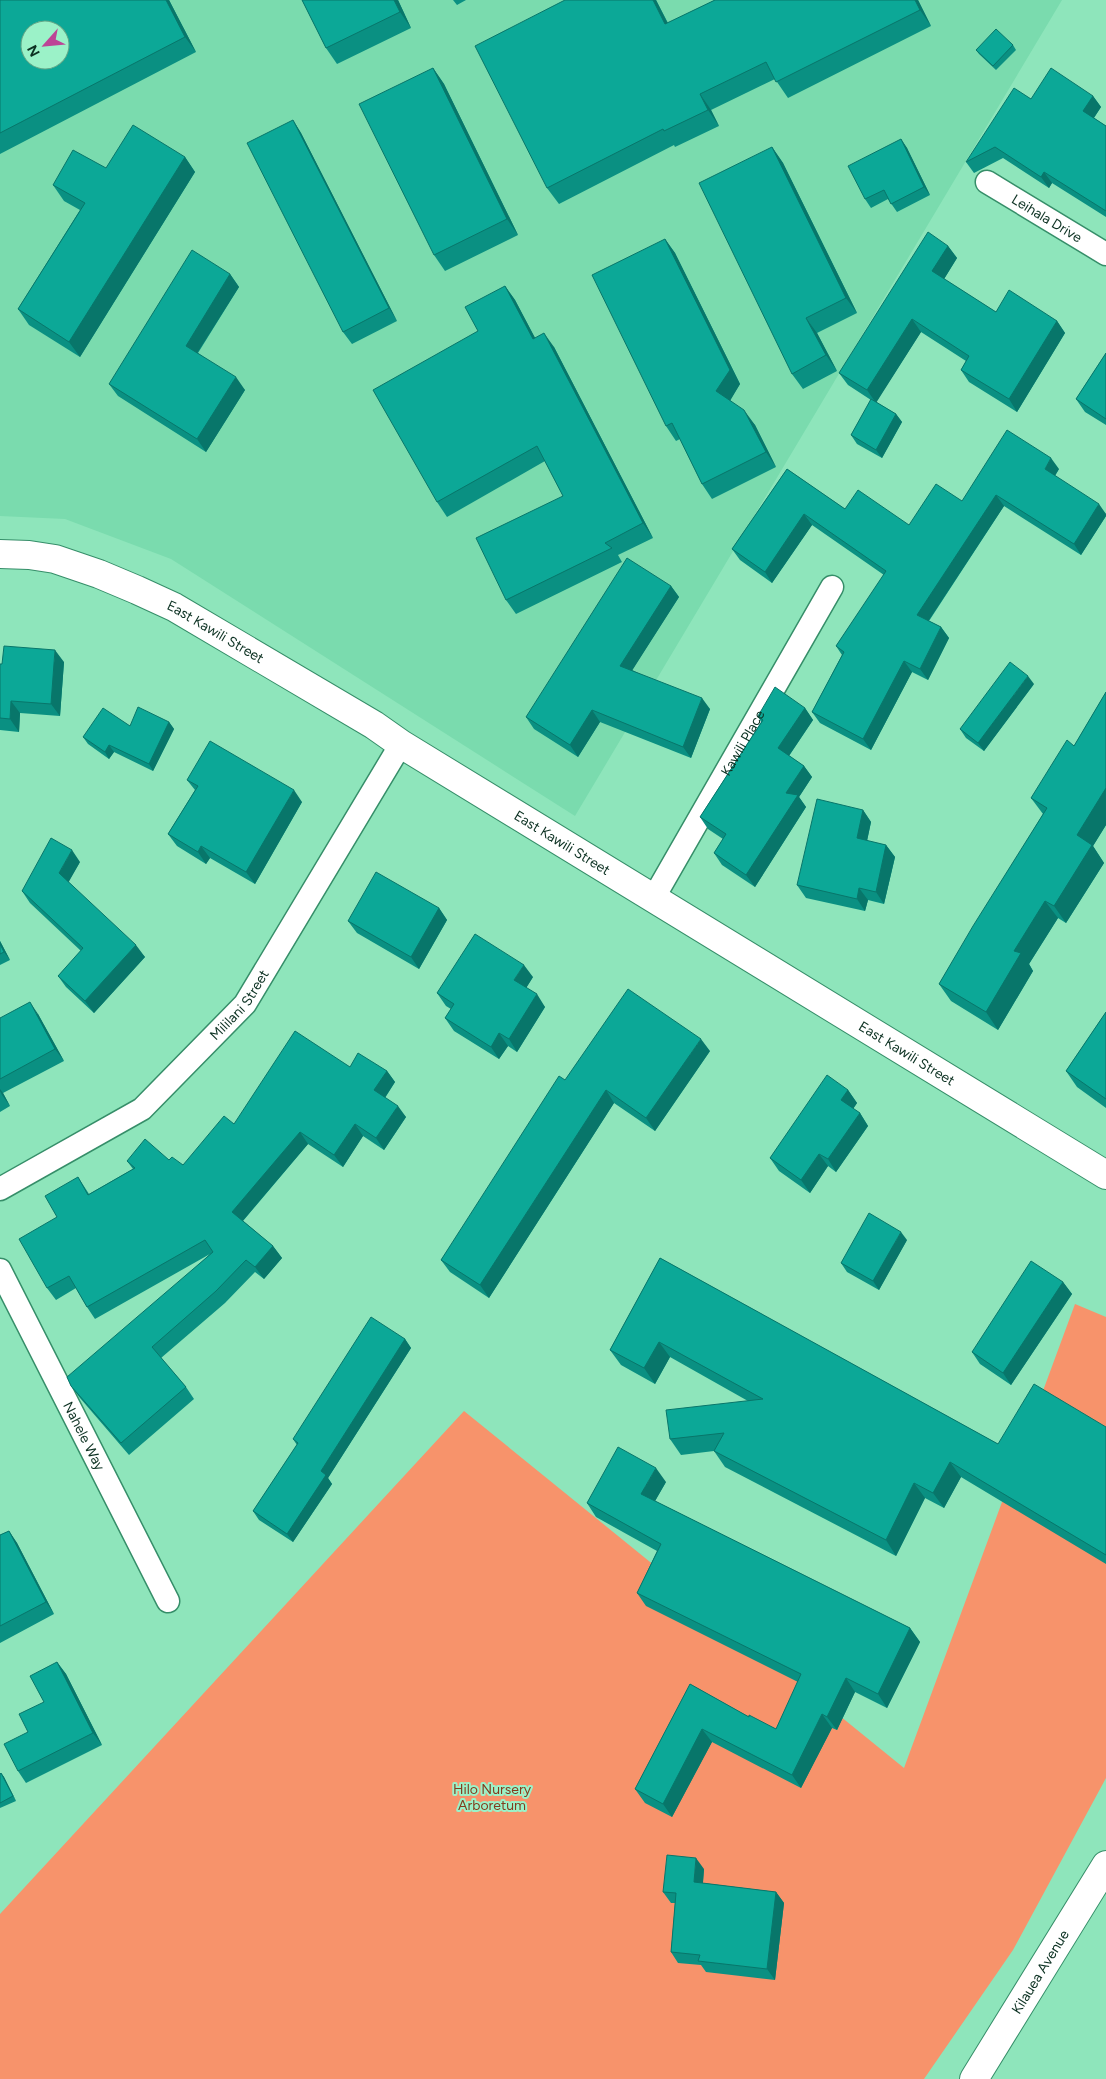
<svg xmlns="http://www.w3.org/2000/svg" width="1106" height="2079" font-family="Figtree,sans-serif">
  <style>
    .built { fill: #7adbae; fill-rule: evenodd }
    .green { fill: #f7936b }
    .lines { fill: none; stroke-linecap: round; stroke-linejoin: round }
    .minor-casing { stroke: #368e69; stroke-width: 25 }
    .tertiary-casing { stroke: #368e69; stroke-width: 30 }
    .minor { stroke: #fff; stroke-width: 22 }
    .tertiary { stroke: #fff; stroke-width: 28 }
    .wall { fill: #0a9082 }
    .shaded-wall { fill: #08766a }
    .building { fill: #0ca897; stroke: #08766a; fill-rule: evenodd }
    .labels { text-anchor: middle; stroke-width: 4; stroke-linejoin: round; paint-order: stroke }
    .street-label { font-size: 14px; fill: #0d3223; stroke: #9bf2c8 }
    .park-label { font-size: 14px; fill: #823c1e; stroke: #9bf2c8 }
  </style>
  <rect width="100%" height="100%" fill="#8ee5bb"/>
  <path class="built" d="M 0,0 L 1062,0 L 575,816 L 171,559 L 65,519 L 0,516 ZM 30,30 L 60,30 L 60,60 L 30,60 Z"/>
  <path class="green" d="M 1075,1304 L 1106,1317 L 1106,1778 L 1013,1950 L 924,2079 L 0,2079 L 0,1914 L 464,1411 L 904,1768 Z"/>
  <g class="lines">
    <defs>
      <g id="minor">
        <path id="s1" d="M 987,182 L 1106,254"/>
        <path id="s2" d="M 653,899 L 832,587"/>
        <path id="s3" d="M 0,1189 L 142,1109 L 245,1004 L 401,744"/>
        <path id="s4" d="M 0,1270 L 168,1601"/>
      </g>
      <g id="tertiary">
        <path id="s5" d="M 0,554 L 29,555 L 55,559 L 99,574 L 137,590 L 174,607 L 374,725 L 401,744 L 1106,1175"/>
        <path id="s6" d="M 974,2079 L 1106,1865"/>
      </g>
    </defs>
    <use href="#minor" class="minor-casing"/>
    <use href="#tertiary" class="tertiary-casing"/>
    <use href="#minor" class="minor"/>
    <use href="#tertiary" class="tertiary"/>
  </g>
  <path class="wall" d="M 0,0 L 169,0 L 196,52 L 0,154 Z
    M 302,0 L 398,0 L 411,28 L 337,64 L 326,48 Z
    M 453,0 L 466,0 L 457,5 Z
    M 565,0 L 656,0 L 668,23 L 715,0 L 918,0 L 931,26 L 788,98 L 775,79 L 711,110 L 719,126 L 675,147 L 674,145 L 559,204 L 547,188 Z
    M 1013,45 L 1016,50 L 996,70 L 979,54 L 976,50 Z
    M 433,68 L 444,84 L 518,235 L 445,271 L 434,255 Z
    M 1093,96 L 1101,107 L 1094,118 L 1106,126 L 1106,217 L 1052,183 L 1049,188 L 1003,158 L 974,173 L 966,162 L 1031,99 Z
    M 293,120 L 301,133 L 397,321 L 352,344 L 343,332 Z
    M 901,139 L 907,148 L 930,195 L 897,212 L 888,199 L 871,208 L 865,199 Z
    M 772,147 L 783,163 L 857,313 L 817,333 L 837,371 L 803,389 L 792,374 Z
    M 185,157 L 195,172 L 80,357 L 29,325 L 18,309 L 80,210 L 64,201 L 53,185 L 106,168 Z
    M 665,239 L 675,253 L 740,384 L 730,400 L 755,425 L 776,467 L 712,499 L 702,484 L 680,439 L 676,441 L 666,426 Z
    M 948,246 L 957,258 L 944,279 L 996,312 L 1057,321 L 1065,333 L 1017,412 L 969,382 L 961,370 L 966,361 L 921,332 L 876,402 L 896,414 L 902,422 L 882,458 L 857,444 L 851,435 L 871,400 L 848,385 L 839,373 Z
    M 230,274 L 239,287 L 198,353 L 245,390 L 206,452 L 118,396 L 109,384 Z
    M 505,286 L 515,300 L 535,338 L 554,347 L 653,538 L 618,555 L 622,562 L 516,614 L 506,600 L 563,496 L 545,461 L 447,517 L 437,502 L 478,331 Z
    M 1106,353 L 1106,425 L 1085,412 L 1076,399 Z
    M 787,469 L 845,509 L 909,525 L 962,501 L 1059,469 L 1055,476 L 1106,514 L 1106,516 L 1081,555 L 1004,506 L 929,621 L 941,627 L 949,638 L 928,680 L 912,672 L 871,750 L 820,723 L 812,712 L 842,655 L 836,646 L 884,575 L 812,525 L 772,583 L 740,560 L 732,549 Z
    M 671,586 L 679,597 L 632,670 L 710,709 L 691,758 L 600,722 L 578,757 L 534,729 L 526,717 Z
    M 64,662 L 60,716 L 20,713 L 19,732 L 0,730 L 0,664 Z
    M 1034,684 L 984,751 L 966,738 L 960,729 Z
    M 1106,692 L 1106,825 L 1093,846 L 1104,863 L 1066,923 L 1058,918 L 1029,964 L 1033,971 L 998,1030 L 951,1001 L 939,984 L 1043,814 L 1031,798 L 1074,746 Z
    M 805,708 L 813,720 L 789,756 L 804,766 L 812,777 L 799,797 L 806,807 L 755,887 L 722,865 L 714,853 L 723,839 L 708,829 L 700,817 L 761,722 L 758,716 Z
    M 169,722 L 174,729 L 153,771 L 114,752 L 109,759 L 88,744 L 83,737 Z
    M 187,780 L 302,802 L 255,884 L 210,858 L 206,864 L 177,846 L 168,834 L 195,790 Z
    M 863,810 L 871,822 L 867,841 L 886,845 L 895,857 L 884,904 L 868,900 L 865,911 L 806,898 L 797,885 Z
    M 80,862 L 68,882 L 145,957 L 94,1013 L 66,987 L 58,976 L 81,951 L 30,903 L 22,891 Z
    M 439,908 L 447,920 L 419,969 L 357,933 L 348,921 Z
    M 0,941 L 10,960 L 0,965 Z
    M 533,977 L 526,988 L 545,1007 L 517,1052 L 508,1046 L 499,1059 L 454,1031 L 445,1018 L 451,1009 L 446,1006 L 437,993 Z
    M 1106,1012 L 1106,1108 L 1077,1087 L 1066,1071 Z
    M 38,1014 L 64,1061 L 3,1093 L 10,1106 L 0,1112 L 0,1018 Z
    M 710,1051 L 655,1131 L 614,1103 L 489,1298 L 450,1272 L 441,1260 L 565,1080 Z
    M 350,1067 L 387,1071 L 395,1082 L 385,1098 L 406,1117 L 384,1150 L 363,1136 L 343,1167 L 308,1144 L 243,1221 L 273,1246 L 282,1258 L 264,1279 L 255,1272 L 225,1303 L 161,1358 L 186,1387 L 194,1399 L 129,1455 L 80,1398 L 71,1386 L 210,1254 L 95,1319 L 87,1307 L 76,1288 L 56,1300 L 47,1288 L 57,1217 L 78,1177 L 89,1194 L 133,1169 L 127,1161 L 169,1160 L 183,1165 L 234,1124 Z
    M 848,1090 L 857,1103 L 853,1109 L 860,1113 L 868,1126 L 836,1172 L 828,1166 L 810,1193 L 779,1171 L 770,1158 Z
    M 907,1240 L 879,1290 L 847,1272 L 841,1263 Z
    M 660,1258 L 998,1444 L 1106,1427 L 1106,1564 L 961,1477 L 944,1508 L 925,1498 L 896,1556 L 725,1467 L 714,1451 L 681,1455 L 670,1439 L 748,1401 L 670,1357 L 655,1384 L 621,1365 L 610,1350 Z
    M 1063,1282 L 1072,1294 L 1011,1385 L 980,1364 L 972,1352 Z
    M 405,1339 L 411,1348 L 328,1478 L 332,1484 L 293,1542 L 259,1520 L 253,1511 L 297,1445 L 293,1439 Z
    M 666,1482 L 655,1501 L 910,1628 L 920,1642 L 887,1708 L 855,1692 L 837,1730 L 832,1728 L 801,1788 L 712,1742 L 672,1817 L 645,1803 L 635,1789 L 690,1684 L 749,1717 L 776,1729 L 798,1682 L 646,1606 L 637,1593 L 657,1551 L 596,1517 L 587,1503 Z
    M 9,1531 L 17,1543 L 54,1614 L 0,1643 L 0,1535 Z
    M 57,1662 L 66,1674 L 102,1745 L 26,1783 L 18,1771 L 28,1732 L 44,1702 Z
    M 1,1773 L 4,1777 L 16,1801 L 0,1808 L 0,1774 Z
    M 704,1869 L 703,1883 L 776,1892 L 784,1903 L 775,1980 L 706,1972 L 701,1965 L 678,1963 L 671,1952 L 675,1903 L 671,1903 L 663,1892 Z"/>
  <path class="shaded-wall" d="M 166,0 L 169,0 L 196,52 L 185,37 Z
    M 394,0 L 398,0 L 411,28 L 400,12 Z
    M 653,0 L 656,0 L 676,40 L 665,24 Z
    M 915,0 L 918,0 L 931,26 L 920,10 Z
    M 433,68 L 444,84 L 518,235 L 507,219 Z
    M 700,94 L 711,110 L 719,126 L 708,110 Z
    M 1093,96 L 1101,107 L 1091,122 L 1083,111 Z
    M 293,120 L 301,133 L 397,321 L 389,308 Z
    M 901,139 L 907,148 L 930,195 L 924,187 Z
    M 772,147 L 783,163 L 857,313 L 846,298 Z
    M 185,157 L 195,172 L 80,357 L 69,342 Z
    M 1044,172 L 1052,183 L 1049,188 L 1041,177 Z
    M 665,239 L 675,253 L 740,384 L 727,406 L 716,391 Z
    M 948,246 L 957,258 L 941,284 L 932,271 Z
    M 230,274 L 239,287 L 194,358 L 186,346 Z
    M 505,286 L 515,300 L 543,353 L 533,339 Z
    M 806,318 L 817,333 L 837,371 L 826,355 Z
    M 912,319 L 921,332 L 876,403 L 867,390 Z
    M 1057,321 L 1065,333 L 1017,412 L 1009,399 Z
    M 544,333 L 554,347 L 653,538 L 643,523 Z
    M 236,377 L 245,390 L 206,452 L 197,439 Z
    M 744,410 L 755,425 L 776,467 L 766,452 Z
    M 896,414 L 902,422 L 882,458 L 876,450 Z
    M 1051,458 L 1059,469 L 1052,480 L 1045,469 Z
    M 996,495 L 1004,506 L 925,626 L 917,615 Z
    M 1099,504 L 1106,514 L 1106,516 L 1081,555 L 1074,544 Z
    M 804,514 L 812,525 L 772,583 L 765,572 Z
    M 671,586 L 679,597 L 628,677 L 620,666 Z
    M 941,627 L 949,638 L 928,680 L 920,669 Z
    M 55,650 L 64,662 L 60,716 L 51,704 Z
    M 904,661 L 912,672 L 871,750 L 863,739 Z
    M 1028,676 L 1034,684 L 984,751 L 978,743 Z
    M 702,698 L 710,709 L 691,758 L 683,747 Z
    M 11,701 L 20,713 L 19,732 L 10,719 Z
    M 805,708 L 813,720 L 786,760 L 778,748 Z
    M 592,710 L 600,722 L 578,757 L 570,745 Z
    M 169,722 L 174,729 L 153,771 L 149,764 Z
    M 109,745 L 114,752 L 109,759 L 105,752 Z
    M 804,766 L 812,777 L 799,797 L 806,807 L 755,887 L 746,875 L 786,793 Z
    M 1106,788 L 1106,825 L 1093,846 L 1104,863 L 1066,923 L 1054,906 L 1077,835 Z
    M 294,790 L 302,802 L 255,884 L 246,872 Z
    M 863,810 L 871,822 L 865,850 L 857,838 Z
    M 886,845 L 895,857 L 884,904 L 876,892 Z
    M 201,846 L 210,858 L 206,864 L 198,852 Z
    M 72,850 L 80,862 L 67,885 L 59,873 Z
    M 859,888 L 868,900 L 865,911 L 857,899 Z
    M 1045,901 L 1058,918 L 1029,964 L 1033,971 L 998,1030 L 986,1012 L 1014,951 Z
    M 439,908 L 447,920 L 419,969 L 411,957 Z
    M 0,941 L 10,960 L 4,952 L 0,944 Z
    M 136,945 L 145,957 L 94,1013 L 85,1001 Z
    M 524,965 L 533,977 L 523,993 L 514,980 Z
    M 537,994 L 545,1007 L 517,1052 L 509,1039 Z
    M 30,1002 L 38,1014 L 64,1061 L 55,1049 Z
    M 499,1033 L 508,1046 L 499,1059 L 491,1047 Z
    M 701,1039 L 710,1051 L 655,1131 L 646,1118 Z
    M 387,1071 L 395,1082 L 382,1102 L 374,1090 Z
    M 0,1089 L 3,1093 L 10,1106 L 2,1095 L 0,1091 Z
    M 606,1090 L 614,1103 L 489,1298 L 480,1285 Z
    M 848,1090 L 857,1103 L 850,1113 L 841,1100 Z
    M 398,1106 L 406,1117 L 384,1150 L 376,1138 Z
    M 860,1113 L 868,1126 L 836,1172 L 828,1159 Z
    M 355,1124 L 363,1136 L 343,1167 L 334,1155 Z
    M 300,1132 L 308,1144 L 240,1224 L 232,1212 Z
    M 819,1154 L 828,1166 L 810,1193 L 801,1180 Z
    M 901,1232 L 907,1240 L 879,1290 L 873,1281 Z
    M 273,1246 L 282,1258 L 264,1279 L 255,1267 Z
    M 1063,1282 L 1072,1294 L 1011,1385 L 1003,1373 Z
    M 405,1339 L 411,1348 L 328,1478 L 332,1484 L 293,1542 L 287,1534 L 321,1471 Z
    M 659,1342 L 670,1357 L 655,1384 L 644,1368 Z
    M 950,1462 L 961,1477 L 944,1508 L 933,1493 Z
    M 656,1468 L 666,1482 L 651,1508 L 641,1494 Z
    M 914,1483 L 925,1498 L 896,1556 L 886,1540 Z
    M 9,1531 L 17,1543 L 54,1614 L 46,1602 Z
    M 910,1628 L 920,1642 L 887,1708 L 878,1694 Z
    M 57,1662 L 66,1674 L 102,1745 L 93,1733 Z
    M 846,1678 L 855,1692 L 837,1730 L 827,1717 Z
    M 822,1714 L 832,1728 L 801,1788 L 792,1775 Z
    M 702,1729 L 712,1742 L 672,1817 L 663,1804 Z
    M 1,1773 L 4,1777 L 16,1801 L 13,1796 Z
    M 696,1858 L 704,1869 L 702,1893 L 694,1882 Z
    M 776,1892 L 784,1903 L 775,1980 L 767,1969 Z"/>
  <path class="building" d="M 0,0 L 166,0 L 185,37 L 0,133 ZM 30,30 L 60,30 L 60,60 L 30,60 Z
    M 302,0 L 394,0 L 400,12 L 326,48 Z
    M 565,0 L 653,0 L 665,24 L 715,0 L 915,0 L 920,10 L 776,82 L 766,62 L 700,94 L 708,110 L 664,131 L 663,129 L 547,188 L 475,46 Z
    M 996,29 L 1013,45 L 993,66 L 976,50 Z
    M 433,68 L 507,219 L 434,255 L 359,104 Z
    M 1051,68 L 1093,96 L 1083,111 L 1106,126 L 1106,211 L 1044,172 L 1041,177 L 995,147 L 966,162 L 1014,88 L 1031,99 Z
    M 293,120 L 389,308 L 343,332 L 247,143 Z
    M 133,125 L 185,157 L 69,342 L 18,309 L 85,203 L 53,185 L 73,150 L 106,168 Z
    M 901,139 L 924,187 L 891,204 L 884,190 L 865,199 L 848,166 Z
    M 772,147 L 846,298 L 806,318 L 826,355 L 792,374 L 699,183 Z
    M 928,232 L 948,246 L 932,271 L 996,312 L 1009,290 L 1057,321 L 1009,399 L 961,370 L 969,356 L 912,319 L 867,390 L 839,373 Z
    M 665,239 L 730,370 L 716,391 L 744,410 L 766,452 L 702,484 L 672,423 L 666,426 L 592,275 Z
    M 192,250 L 230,274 L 186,346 L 236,377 L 197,439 L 109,384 Z
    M 505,286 L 533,339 L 544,333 L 643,523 L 605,543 L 612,548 L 506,600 L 476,538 L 563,496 L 537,446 L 437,502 L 373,390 L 478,331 L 465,307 Z
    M 1106,353 L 1106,419 L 1076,399 Z
    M 871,399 L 896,414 L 876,450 L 851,435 Z
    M 1007,430 L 1051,458 L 1045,469 L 1099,504 L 1074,544 L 996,495 L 917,615 L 941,627 L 920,669 L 904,661 L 863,739 L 812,712 L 844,652 L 836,646 L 886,571 L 804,514 L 765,572 L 732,549 L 787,469 L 845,509 L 858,490 L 909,525 L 936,484 L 962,501 Z
    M 627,558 L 671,586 L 620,666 L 702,698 L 683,747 L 592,710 L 570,745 L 526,717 Z
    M 4,646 L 55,650 L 51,704 L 11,701 L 10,719 L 0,718 L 0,664 L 2,664 Z
    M 1010,662 L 1028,676 L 978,743 L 960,729 Z
    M 775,687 L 805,708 L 778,748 L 804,766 L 786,793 L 798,795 L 746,875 L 714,853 L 726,834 L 700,817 L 763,720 L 758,716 Z
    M 1106,692 L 1106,788 L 1077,835 L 1092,845 L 1054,906 L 1045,901 L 1014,951 L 1021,953 L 986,1012 L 939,984 L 973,926 L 1047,808 L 1031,798 L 1067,740 L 1074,746 Z
    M 138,707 L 169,722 L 149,764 L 109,745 L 105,752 L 83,737 L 103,708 L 130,726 Z
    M 210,741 L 294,790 L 246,872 L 201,846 L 198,852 L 168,834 L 198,786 L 187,780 Z
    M 817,799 L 863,810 L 857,838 L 886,845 L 876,892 L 859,888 L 857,899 L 797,885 Z
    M 51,838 L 72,850 L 59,873 L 136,945 L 85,1001 L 58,976 L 83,948 L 22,891 Z
    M 376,872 L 439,908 L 411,957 L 348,921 Z
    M 475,934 L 524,965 L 514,980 L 537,994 L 509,1039 L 499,1033 L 491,1047 L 445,1018 L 454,1004 L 437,993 Z
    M 0,944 L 4,952 L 0,954 Z
    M 628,989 L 701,1039 L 646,1118 L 606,1090 L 480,1285 L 441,1260 L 559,1076 L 565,1080 Z
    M 30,1002 L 55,1049 L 0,1079 L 0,1018 Z
    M 1106,1012 L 1106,1099 L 1066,1071 Z
    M 295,1031 L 350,1067 L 358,1053 L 387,1071 L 374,1090 L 398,1106 L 376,1138 L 355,1124 L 334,1155 L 300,1132 L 232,1212 L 273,1246 L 255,1267 L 246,1260 L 216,1291 L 152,1347 L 186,1387 L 121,1443 L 71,1386 L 67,1377 L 213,1252 L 205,1240 L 87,1307 L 69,1276 L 47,1288 L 19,1239 L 57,1217 L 45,1196 L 78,1177 L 88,1195 L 135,1168 L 127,1161 L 145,1139 L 169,1160 L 172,1157 L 183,1165 L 224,1116 L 234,1124 Z
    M 827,1075 L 848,1090 L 841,1100 L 860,1113 L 828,1159 L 819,1154 L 801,1180 L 770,1158 Z
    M 869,1213 L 901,1232 L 873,1281 L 841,1263 Z
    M 660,1258 L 998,1444 L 1034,1384 L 1106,1427 L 1106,1555 L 950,1462 L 933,1493 L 914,1483 L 886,1540 L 714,1451 L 724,1433 L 670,1439 L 666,1410 L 763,1399 L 659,1342 L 644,1368 L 610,1350 Z
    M 1031,1261 L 1063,1282 L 1003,1373 L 972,1352 Z
    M 371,1317 L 405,1339 L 321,1471 L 326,1475 L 287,1534 L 253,1511 L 298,1443 L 293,1439 Z
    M 618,1447 L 656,1468 L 641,1494 L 910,1628 L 878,1694 L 846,1678 L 827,1717 L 822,1714 L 792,1775 L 702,1729 L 663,1804 L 635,1789 L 690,1684 L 749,1717 L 749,1715 L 776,1729 L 801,1674 L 637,1593 L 661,1544 L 587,1503 Z
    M 9,1531 L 46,1602 L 0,1626 L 0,1535 Z
    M 57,1662 L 93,1733 L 18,1771 L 4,1744 L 28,1732 L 19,1714 L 44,1702 L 30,1676 Z
    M 1,1773 L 13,1796 L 0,1803 L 0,1774 Z
    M 667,1855 L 696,1858 L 694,1882 L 776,1892 L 767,1969 L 698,1961 L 700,1955 L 671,1952 L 676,1893 L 663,1892 Z"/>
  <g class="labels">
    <g class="street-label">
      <text dy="5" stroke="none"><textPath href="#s1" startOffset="70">Leihala Drive</textPath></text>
      <text dy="5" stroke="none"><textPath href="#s5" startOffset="232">East Kawili Street</textPath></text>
      <text dy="5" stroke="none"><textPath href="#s2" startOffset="180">Kawili Place</textPath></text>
      <text dy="5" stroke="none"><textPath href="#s5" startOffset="638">East Kawili Street</textPath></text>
      <text dy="5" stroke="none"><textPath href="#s3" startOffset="306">Mililani Street</textPath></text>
      <text dy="5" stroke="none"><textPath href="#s5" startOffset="1042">East Kawili Street</textPath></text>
      <text dy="5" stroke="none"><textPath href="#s4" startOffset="186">Nahele Way</textPath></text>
      <text dy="5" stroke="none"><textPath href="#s6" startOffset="126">Kilauea Avenue</textPath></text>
    </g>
    <g class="park-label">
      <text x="492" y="1794">Hilo Nursery<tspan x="492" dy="16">Arboretum</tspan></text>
    </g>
  </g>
  <g transform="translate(45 45) rotate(243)"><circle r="24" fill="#9bf2c8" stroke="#62a586"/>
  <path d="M0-4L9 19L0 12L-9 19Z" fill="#bd4496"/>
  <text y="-8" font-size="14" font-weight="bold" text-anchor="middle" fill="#0d3223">N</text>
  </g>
</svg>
